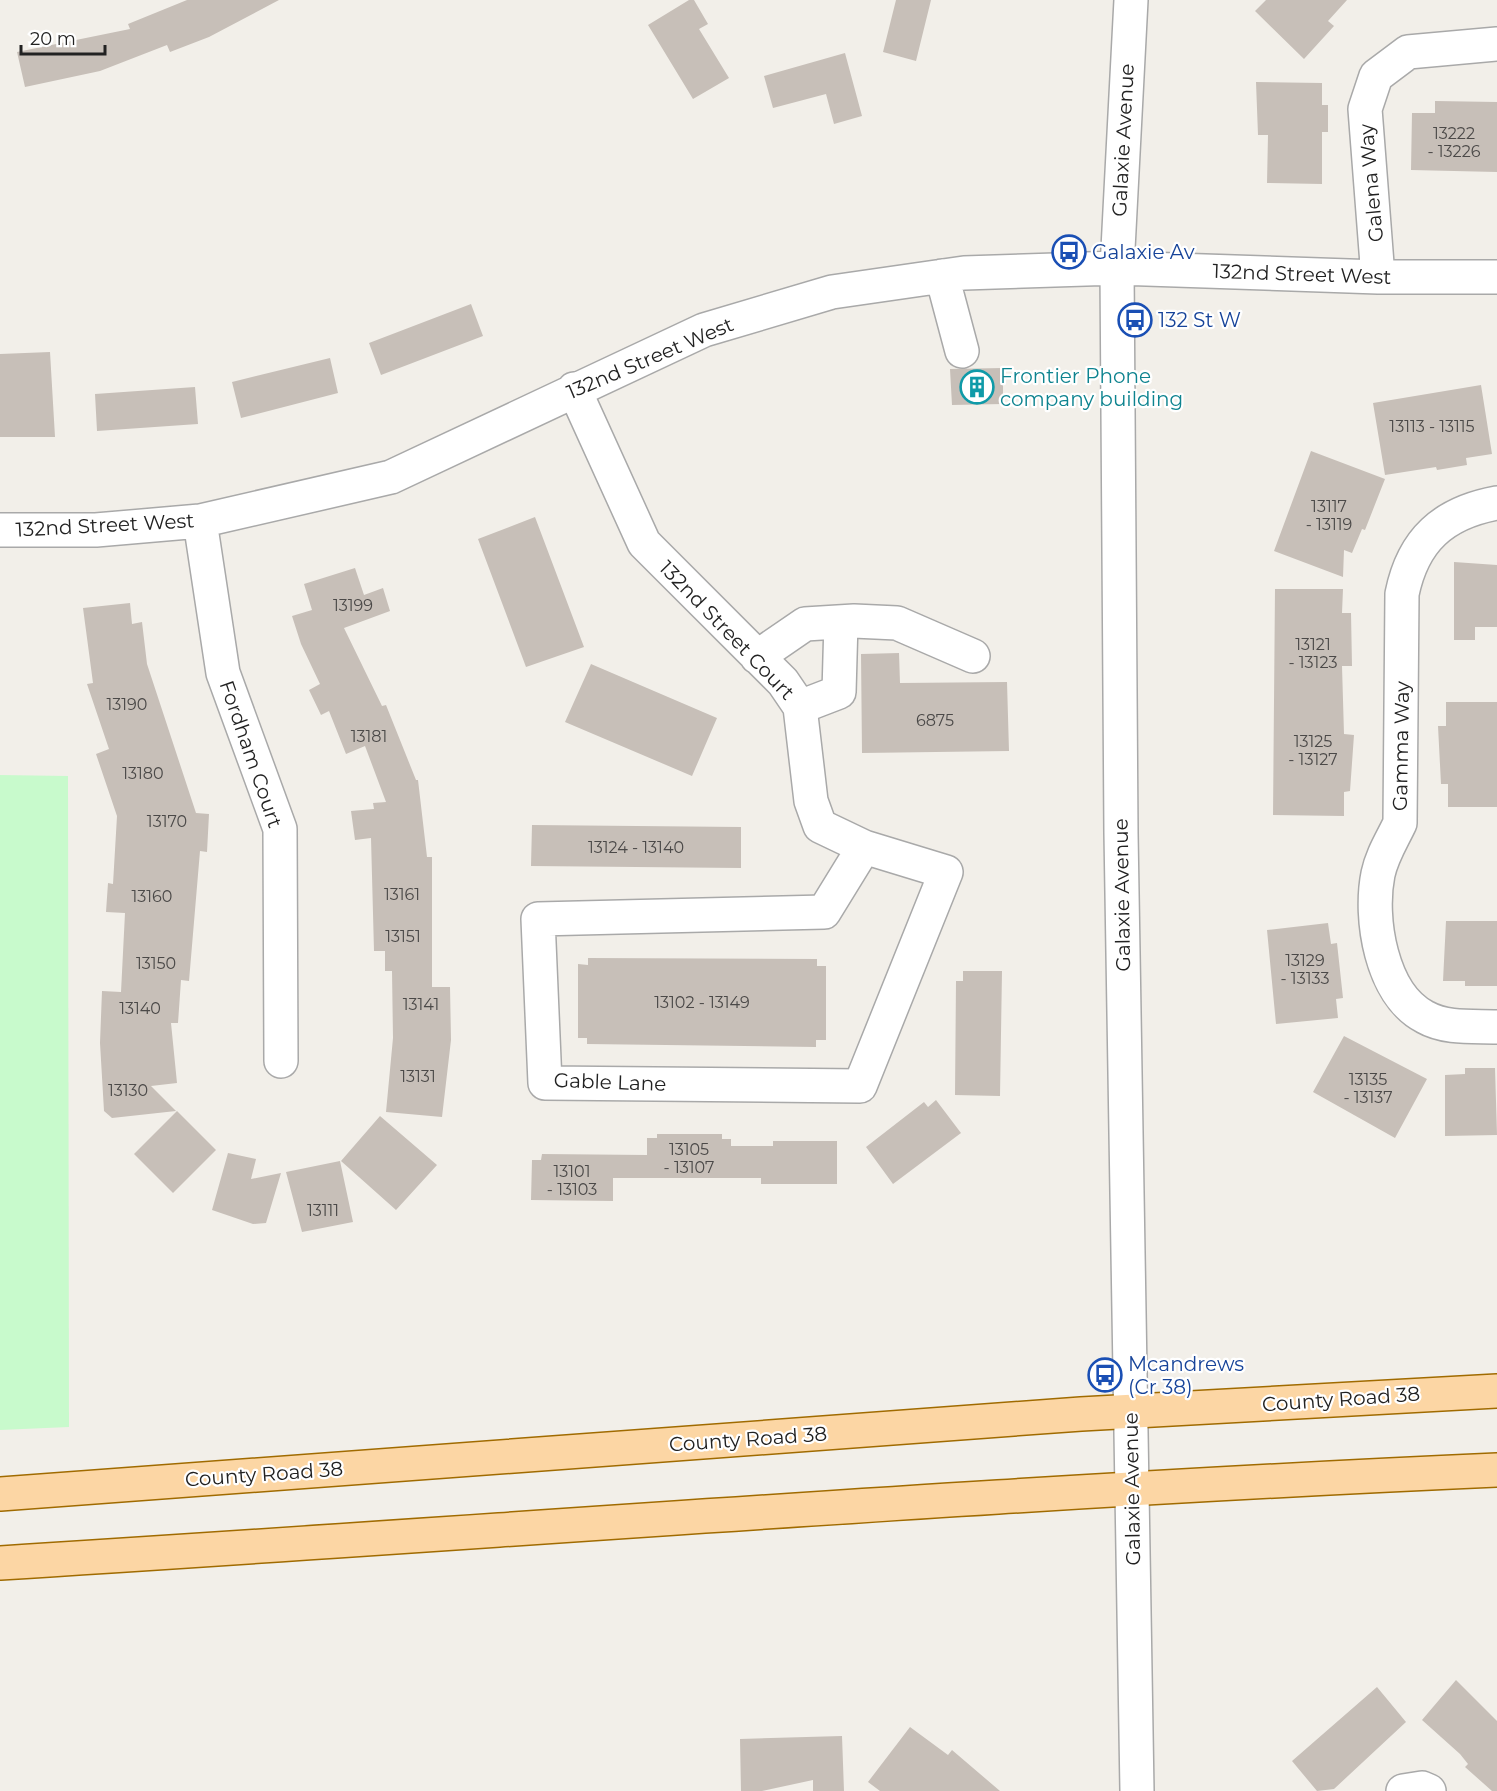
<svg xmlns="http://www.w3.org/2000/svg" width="1497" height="1791" font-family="Montserrat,sans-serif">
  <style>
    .park { fill: #c8facc }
    .building { fill: #c7bfb8 }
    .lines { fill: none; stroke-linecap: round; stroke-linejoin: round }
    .minor-casing { stroke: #a9a9a9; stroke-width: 36 }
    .major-casing { stroke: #a06b00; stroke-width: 36 }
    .minor { stroke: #fff; stroke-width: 33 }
    .major { stroke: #fcd6a4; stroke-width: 33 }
    .labels { text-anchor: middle; stroke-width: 4.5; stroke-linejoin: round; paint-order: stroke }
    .number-label { font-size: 16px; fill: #4b4948 }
    .street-label { font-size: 20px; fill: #222; stroke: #fff }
    .transit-label { font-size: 20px; fill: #164399; stroke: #fff; text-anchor: start }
    .culture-label { font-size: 20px; fill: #0d838f; stroke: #fff; text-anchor: start }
  </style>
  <rect width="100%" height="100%" fill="#f2efe9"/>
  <path class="park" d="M 0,775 L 68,776 L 69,1427 L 0,1430 Z"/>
  <path class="building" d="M 187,0 L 279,0 L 209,37 L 170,52 L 167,45 L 100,71 L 25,87 L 17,52 L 130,29 L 128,24 Z
    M 689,0 L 694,0 L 708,24 L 699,29 L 729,78 L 693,99 L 648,25 Z
    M 896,0 L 931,0 L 916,61 L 883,52 Z
    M 1266,0 L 1347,0 L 1328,21 L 1334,26 L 1304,59 L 1255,11 Z
    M 845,53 L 862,116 L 834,124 L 826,94 L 773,108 L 764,76 Z
    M 1256,82 L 1322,83 L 1322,105 L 1328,105 L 1328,132 L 1322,132 L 1322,184 L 1267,183 L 1268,135 L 1258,135 Z
    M 1435,101 L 1497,102 L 1497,172 L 1411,170 L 1412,113 L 1435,113 Z
    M 471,304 L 483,336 L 381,375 L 369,343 Z
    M 50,352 L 55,437 L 0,437 L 0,354 Z
    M 330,358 L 338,393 L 241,418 L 232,382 Z
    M 1003,368 L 1003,404 L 952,405 L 950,369 Z
    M 1481,385 L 1492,454 L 1466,458 L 1467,465 L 1437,470 L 1436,467 L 1385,475 L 1373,403 Z
    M 195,387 L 198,424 L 97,431 L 95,394 Z
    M 1311,451 L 1385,479 L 1365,530 L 1362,529 L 1352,553 L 1344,550 L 1343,577 L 1274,551 Z
    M 535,517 L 584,647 L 526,667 L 478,539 Z
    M 1454,562 L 1497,565 L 1497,627 L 1475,627 L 1475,640 L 1454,640 Z
    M 355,568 L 364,595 L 383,588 L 390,611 L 344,628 L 382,706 L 386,705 L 416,780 L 418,780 L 427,857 L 432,857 L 432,987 L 450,987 L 451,1040 L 442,1117 L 386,1112 L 393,1038 L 392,971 L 385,971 L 385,951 L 374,951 L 371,838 L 355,840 L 351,811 L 374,809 L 373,803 L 386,802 L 365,746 L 346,754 L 329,711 L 321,715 L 309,690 L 320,684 L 301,644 L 292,616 L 312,610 L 304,584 Z
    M 1275,589 L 1343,589 L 1342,613 L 1351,613 L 1352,666 L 1342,666 L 1344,734 L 1354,735 L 1350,791 L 1344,792 L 1344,816 L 1273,815 Z
    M 130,603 L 132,624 L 142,622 L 147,664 L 196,813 L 209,814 L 207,852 L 200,851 L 189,981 L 181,980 L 178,1023 L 171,1023 L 177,1083 L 151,1086 L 176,1111 L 112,1118 L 104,1111 L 100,1043 L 102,991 L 121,992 L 125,913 L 106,912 L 108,883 L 113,884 L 117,816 L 96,754 L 109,749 L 87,684 L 93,683 L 83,608 Z
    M 899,653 L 900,683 L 1007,682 L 1009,751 L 862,753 L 861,654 Z
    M 591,664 L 717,718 L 692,776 L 565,722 Z
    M 1446,702 L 1497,702 L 1497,807 L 1448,807 L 1448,784 L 1441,784 L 1438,726 L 1446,726 Z
    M 532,825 L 741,827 L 741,868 L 531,866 Z
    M 1446,921 L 1497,921 L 1497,986 L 1465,986 L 1465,981 L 1443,981 Z
    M 1328,923 L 1331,944 L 1337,943 L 1343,998 L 1336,999 L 1338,1018 L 1276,1024 L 1267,930 Z
    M 588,958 L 817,959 L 817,966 L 826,966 L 826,1040 L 816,1040 L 816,1047 L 587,1044 L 587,1038 L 578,1038 L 578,964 L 588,965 Z
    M 963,971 L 1002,971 L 1000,1096 L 955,1095 L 956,981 L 963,981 Z
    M 1344,1036 L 1427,1079 L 1395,1138 L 1313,1092 Z
    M 1465,1068 L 1495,1068 L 1497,1135 L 1445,1136 L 1445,1075 L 1465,1074 Z
    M 936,1100 L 961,1133 L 893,1184 L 866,1147 L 924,1102 L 928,1107 Z
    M 177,1111 L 216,1150 L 173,1193 L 134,1154 Z
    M 380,1116 L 437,1165 L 396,1210 L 341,1161 Z
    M 657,1134 L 722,1134 L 722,1139 L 731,1139 L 731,1146 L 773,1146 L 773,1141 L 837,1141 L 837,1184 L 761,1184 L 761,1178 L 613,1178 L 613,1201 L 531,1200 L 532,1160 L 541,1160 L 542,1154 L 647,1155 L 647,1138 L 657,1138 Z
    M 228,1153 L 256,1159 L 251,1179 L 281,1173 L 266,1223 L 253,1224 L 212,1210 Z
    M 340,1161 L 353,1222 L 302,1232 L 286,1172 Z
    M 1456,1680 L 1497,1721 L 1497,1791 L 1492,1791 L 1465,1767 L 1468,1764 L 1460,1754 L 1422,1720 Z
    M 1377,1687 L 1406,1722 L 1334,1789 L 1317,1791 L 1292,1761 Z
    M 910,1727 L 948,1755 L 952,1750 L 1000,1791 L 880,1791 L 868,1782 Z
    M 842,1736 L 844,1791 L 813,1791 L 813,1780 L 762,1791 L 741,1791 L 740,1739 Z"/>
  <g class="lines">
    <defs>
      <path id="minor" d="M 1131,0 L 1117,268 L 1121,833 L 1137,1791
        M 942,276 L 962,351
        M 1378,277 L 1365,109 L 1376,76 L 1408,52 L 1497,44
        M 574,389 L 644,543 L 783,682 L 800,707 L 811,801 L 820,826 L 864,847 L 946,872 L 860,1086 L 545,1083 L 538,919 L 824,912 L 864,847
        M 1497,503 C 1443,513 1413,540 1402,594 L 1400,823 C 1392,840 1382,855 1378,874 C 1369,918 1381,994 1425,1017 C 1446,1029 1474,1026 1497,1027
        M 200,521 L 223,673 L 280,829 L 281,1061
        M 0,530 L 96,530 L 200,521 L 391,477 L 704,330 L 832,292 L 964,273 L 1117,268 L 1378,277 L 1497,277
        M 757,657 L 805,624 L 854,621 L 897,623 L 973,656
        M 800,707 L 839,692 L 841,622
        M 1403,1791 L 1422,1788 L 1429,1791"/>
      <path id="major" d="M 0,1494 L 1081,1414 L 1497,1391
        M 0,1563 C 499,1532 998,1492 1497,1470"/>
    </defs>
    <use href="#minor" class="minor-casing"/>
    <use href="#major" class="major-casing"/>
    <use href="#minor" class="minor"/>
    <use href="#major" class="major"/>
  </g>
  <defs>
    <symbol id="bus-ring" viewBox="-11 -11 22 22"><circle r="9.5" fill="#fff" stroke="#1a4fb4" stroke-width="1.5"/><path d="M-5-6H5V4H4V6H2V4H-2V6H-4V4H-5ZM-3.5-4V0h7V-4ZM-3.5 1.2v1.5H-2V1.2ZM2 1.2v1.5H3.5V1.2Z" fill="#1a4fb4"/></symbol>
    <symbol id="building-ring" viewBox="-11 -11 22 22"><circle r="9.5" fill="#fff" stroke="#0f9aa8" stroke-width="1.5"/><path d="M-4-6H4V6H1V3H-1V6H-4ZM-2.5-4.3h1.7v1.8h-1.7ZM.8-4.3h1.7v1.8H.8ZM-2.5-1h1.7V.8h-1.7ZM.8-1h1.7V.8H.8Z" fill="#0f9aa8"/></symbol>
  </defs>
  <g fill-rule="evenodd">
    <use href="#bus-ring" x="1050" y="233" width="38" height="38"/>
    <use href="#bus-ring" x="1116" y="301" width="38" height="38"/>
    <use href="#building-ring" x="958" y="368" width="38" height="38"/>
    <use href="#bus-ring" x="1086" y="1356" width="38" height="38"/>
  </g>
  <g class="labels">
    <g class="number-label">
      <text x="1454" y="139">13222<tspan x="1454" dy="18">- 13226</tspan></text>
      <text x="1432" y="432">13113 - 13115</text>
      <text x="1329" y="512">13117<tspan x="1329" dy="18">- 13119</tspan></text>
      <text x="353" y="611">13199</text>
      <text x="1313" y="650">13121<tspan x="1313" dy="18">- 13123</tspan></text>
      <text x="127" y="710">13190</text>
      <text x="935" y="726">6875</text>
      <text x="369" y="742">13181</text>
      <text x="1313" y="747">13125<tspan x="1313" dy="18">- 13127</tspan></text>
      <text x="143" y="779">13180</text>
      <text x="167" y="827">13170</text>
      <text x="636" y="853">13124 - 13140</text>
      <text x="402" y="900">13161</text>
      <text x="152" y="902">13160</text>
      <text x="403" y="942">13151</text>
      <text x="1305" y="966">13129<tspan x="1305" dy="18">- 13133</tspan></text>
      <text x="156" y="969">13150</text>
      <text x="702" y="1008">13102 - 13149</text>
      <text x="421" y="1010">13141</text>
      <text x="140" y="1014">13140</text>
      <text x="418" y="1082">13131</text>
      <text x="1368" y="1085">13135<tspan x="1368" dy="18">- 13137</tspan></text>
      <text x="128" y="1096">13130</text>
      <text x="689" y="1155">13105<tspan x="689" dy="18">- 13107</tspan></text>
      <text x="572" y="1177">13101<tspan x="572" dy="18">- 13103</tspan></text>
      <text x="323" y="1216">13111</text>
    </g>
    <g class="street-label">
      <text transform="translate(1123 140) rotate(-87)" y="7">Galaxie Avenue</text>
      <text transform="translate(1371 183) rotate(-95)" y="7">Galena Way</text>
      <text transform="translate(1302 274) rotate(2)" y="7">132nd Street West</text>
      <text transform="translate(650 358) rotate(-23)" y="7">132nd Street West</text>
      <text transform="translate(105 525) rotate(-3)" y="7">132nd Street West</text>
      <text transform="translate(727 630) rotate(46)" y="7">132nd Street Court</text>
      <text transform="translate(1401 746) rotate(-89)" y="7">Gamma Way</text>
      <text transform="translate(251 754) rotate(71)" y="7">Fordham Court</text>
      <text transform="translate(1122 895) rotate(-91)" y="7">Galaxie Avenue</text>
      <text transform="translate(610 1082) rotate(2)" y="7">Gable Lane</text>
      <text transform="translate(1341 1399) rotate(-4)" y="7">County Road 38</text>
      <text transform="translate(748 1439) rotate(-4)" y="7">County Road 38</text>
      <text transform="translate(264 1474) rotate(-4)" y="7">County Road 38</text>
      <text transform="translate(1132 1489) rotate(-91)" y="7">Galaxie Avenue</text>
    </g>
    <g class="transit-label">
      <text x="1092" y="259">Galaxie Av</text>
      <text x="1158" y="327">132 St W</text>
      <text x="1128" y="1371">Mcandrews<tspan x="1128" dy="23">(Cr 38)</tspan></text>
    </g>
    <g class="culture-label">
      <text x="1000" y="383">Frontier Phone<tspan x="1000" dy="23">company building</tspan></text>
    </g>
  </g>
  <path d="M21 45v9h84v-9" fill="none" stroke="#222222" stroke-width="3"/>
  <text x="30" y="45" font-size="18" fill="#222222" stroke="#ffffff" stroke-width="4.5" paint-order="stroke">20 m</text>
</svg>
